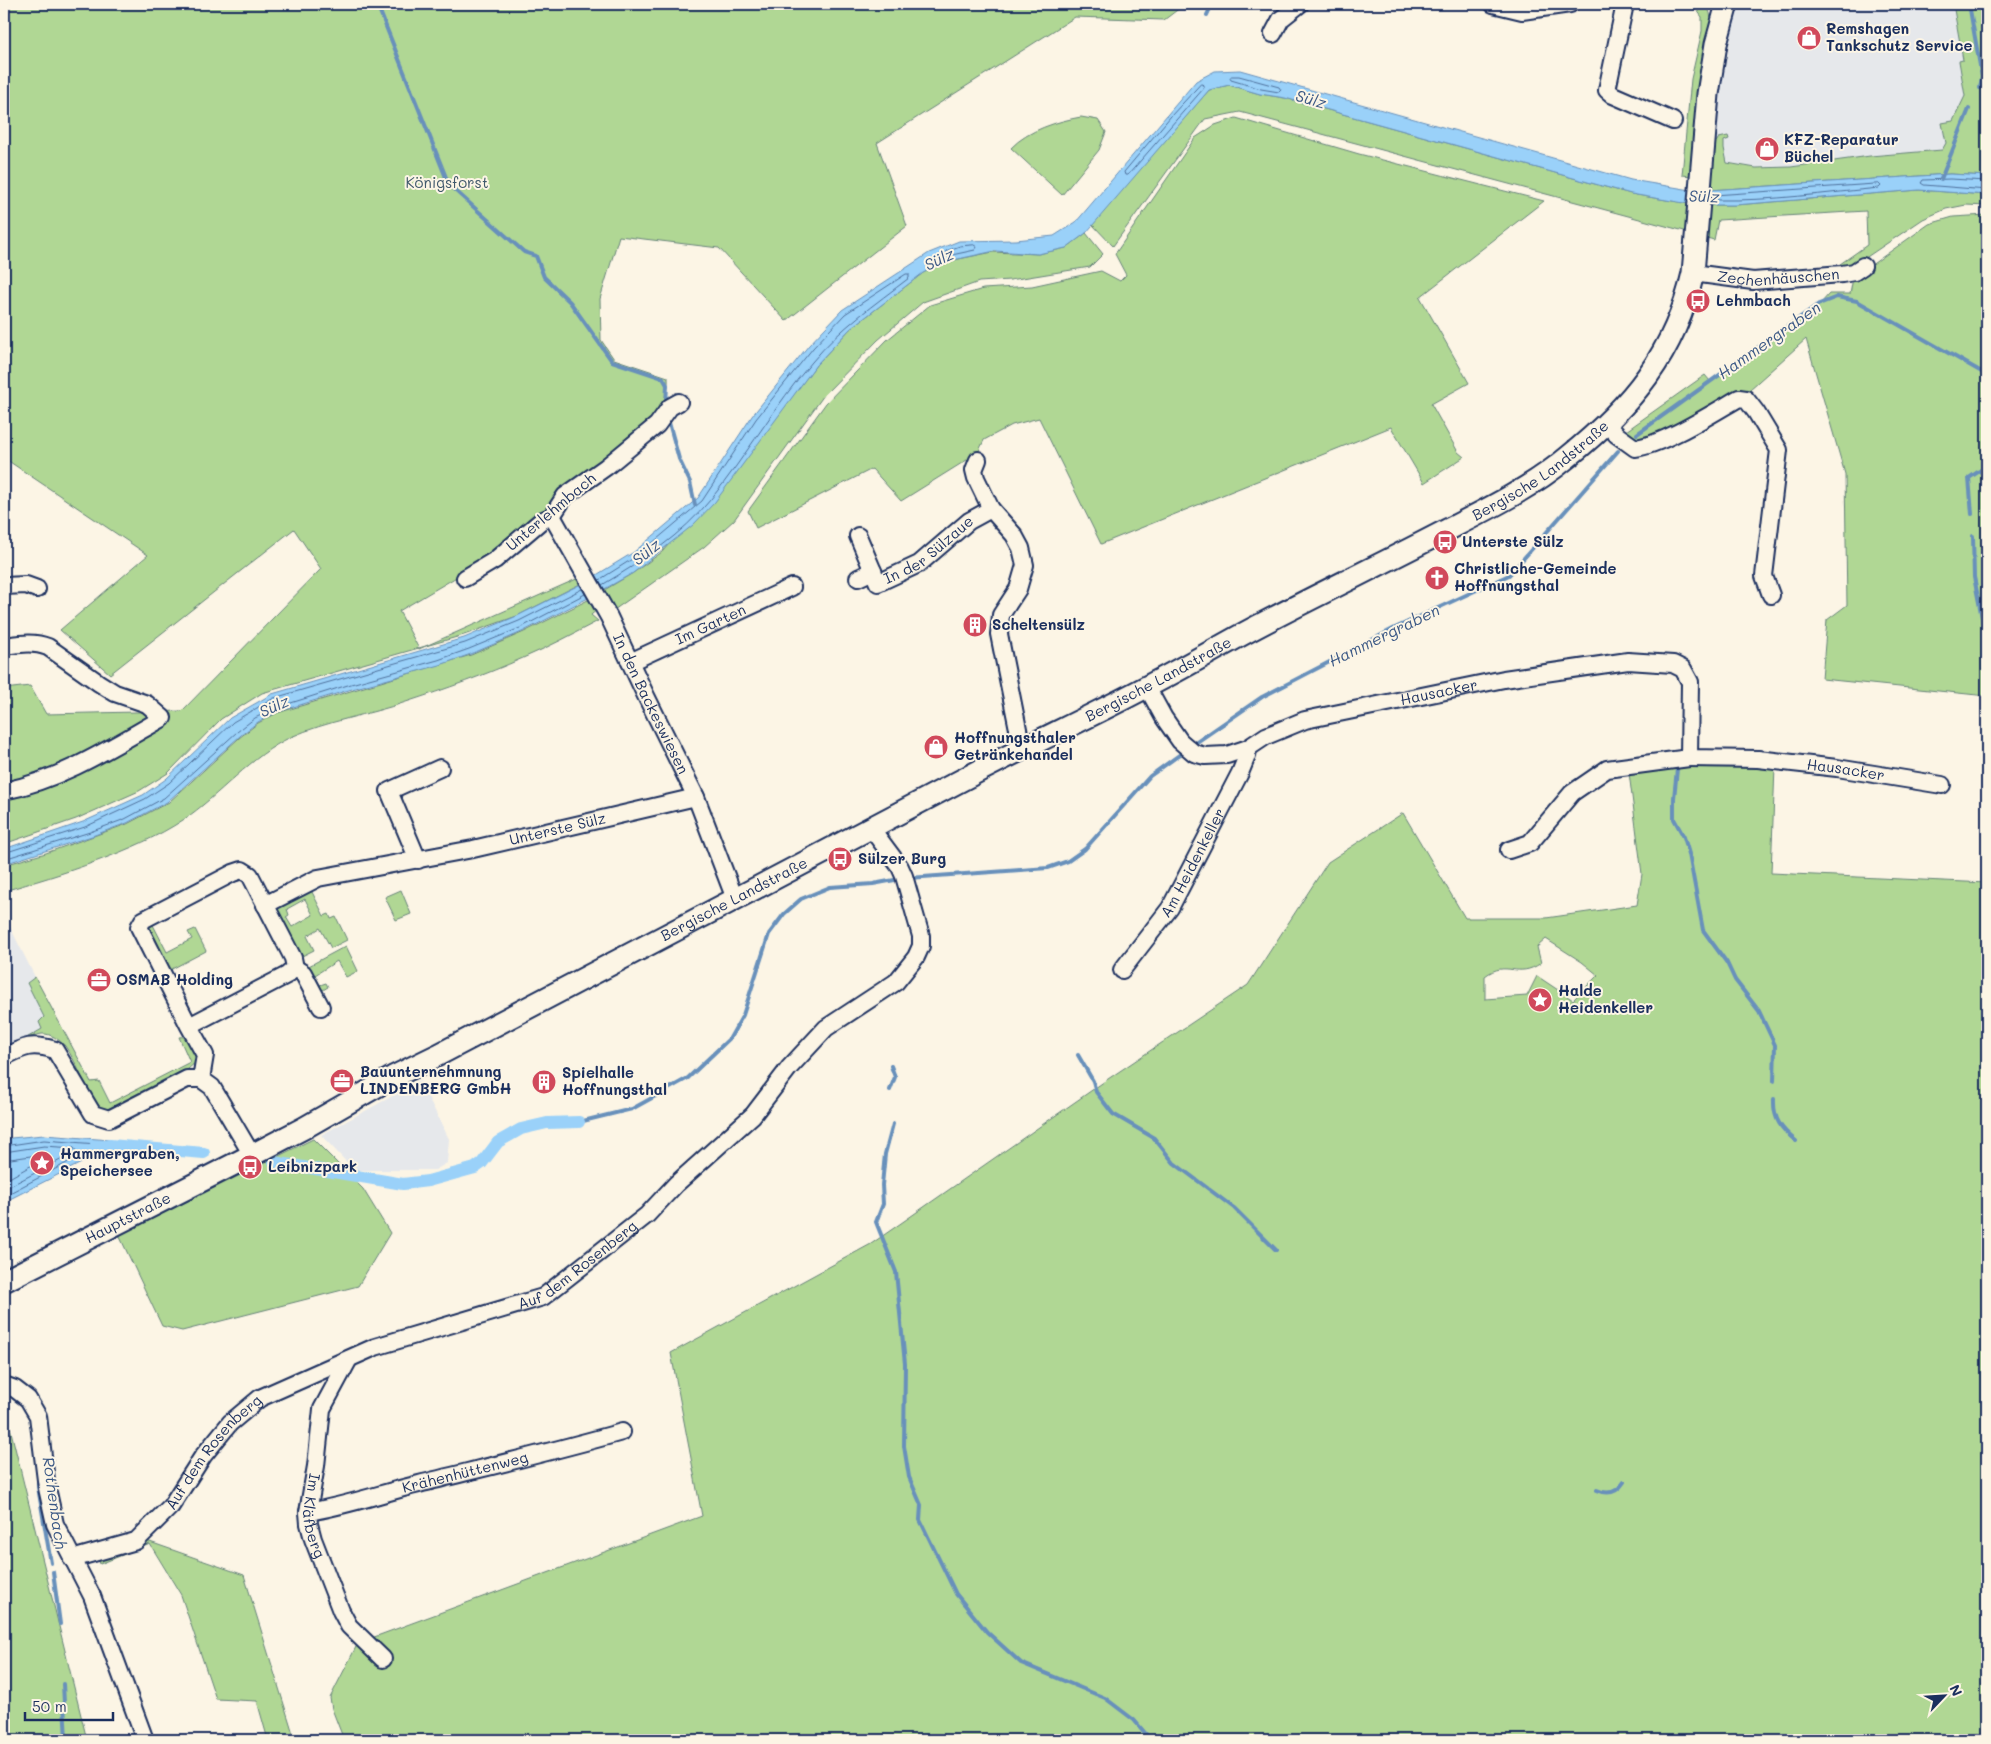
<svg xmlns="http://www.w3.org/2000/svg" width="1991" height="1744" font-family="Mali,sans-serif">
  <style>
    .built { fill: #e6e8eb }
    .green { fill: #b0d794; stroke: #668379; fill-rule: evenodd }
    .water { fill: #9ad1f9; stroke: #6790bb }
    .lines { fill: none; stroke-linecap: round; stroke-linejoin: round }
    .shore { stroke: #4e709c; stroke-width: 1 }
    .stream { stroke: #6790bb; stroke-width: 4 }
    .canal { stroke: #9ad1f9; stroke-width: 12 }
    .minor-casing { stroke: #1b2f5e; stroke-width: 20 }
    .major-casing { stroke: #1b2f5e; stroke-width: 25 }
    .minor { stroke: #fcf5e5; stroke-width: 16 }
    .major { stroke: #fcf5e5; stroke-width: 21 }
    .labels { text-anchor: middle; stroke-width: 4; stroke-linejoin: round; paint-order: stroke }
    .poi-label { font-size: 15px; font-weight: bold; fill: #1b2f5e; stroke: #fcf5e5; text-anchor: start }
    .park-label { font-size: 15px; fill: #40596c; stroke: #fcf5e5 }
    .street-label { font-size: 15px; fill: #1b2f5e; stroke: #fcf5e5 }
    .water-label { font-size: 16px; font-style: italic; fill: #3b5885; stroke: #fcf5e5 }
  </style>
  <rect width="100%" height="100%" fill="#fcf5e5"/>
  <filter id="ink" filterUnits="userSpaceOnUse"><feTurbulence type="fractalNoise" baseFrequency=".02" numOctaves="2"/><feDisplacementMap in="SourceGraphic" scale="10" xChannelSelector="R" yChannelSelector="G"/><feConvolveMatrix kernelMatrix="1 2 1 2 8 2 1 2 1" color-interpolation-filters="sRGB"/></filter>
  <g filter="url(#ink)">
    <path class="built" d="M 1739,4 L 1953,4 L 1963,60 L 1959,61 L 1965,96 L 1953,121 L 1942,123 L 1946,143 L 1942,150 L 1870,156 L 1791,167 L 1756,168 L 1727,163 L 1724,148 L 1724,141 L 1728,136 L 1713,146 L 1717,108 L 1732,30 Z
      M 4,915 L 35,977 L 27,983 L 44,1017 L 42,1029 L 4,1051 Z
      M 420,1081 L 449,1139 L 447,1163 L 435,1170 L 354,1170 L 321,1135 Z"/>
    <path class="green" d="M 4,4 L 1185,4 L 1164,20 L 1075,17 L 877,143 L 907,226 L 786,321 L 719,248 L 619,236 L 600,299 L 601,340 L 614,359 L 668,377 C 669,391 664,401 657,414 L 558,498 L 535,521 L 492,556 L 399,611 L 419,649 L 581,577 L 584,582 L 517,616 L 464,635 L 262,693 L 221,719 L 168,773 L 139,791 L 76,819 L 4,844 L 4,689 L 30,686 L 46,714 L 182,711 L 321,569 L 294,529 L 110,674 L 60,630 L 148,555 L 4,458 Z
      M 1690,4 L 1705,4 C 1719,19 1704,49 1701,67 C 1695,103 1694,140 1692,176 L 1682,175 L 1691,79 L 1702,31 L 1702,17 L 1694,6 Z
      M 1953,4 L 1987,4 L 1987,176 L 1950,174 L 1710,190 L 1713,146 L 1719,138 L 1728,136 L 1729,139 L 1724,141 L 1724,148 L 1727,163 L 1756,168 L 1791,167 L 1870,156 L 1942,150 L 1946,143 L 1942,123 L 1953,121 L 1965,96 L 1959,61 L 1963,60 Z
      M 1229,85 L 1260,94 L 1285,98 L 1631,194 L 1690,204 L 1688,232 L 1240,112 L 1205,119 L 1113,246 L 1092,224 L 1209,90 Z
      M 1081,117 L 1098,120 L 1106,132 L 1099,150 L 1062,195 L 1011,148 C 1028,130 1058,121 1081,117 Z
      M 1236,118 L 1359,154 L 1544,201 L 1420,297 L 1469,383 L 1431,404 L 1458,452 L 1464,457 L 1424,483 L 1391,427 L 1101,544 L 1039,418 L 1012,425 L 984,440 L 978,453 L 901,501 L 872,469 L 756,528 L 748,511 L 826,403 L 887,340 L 930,305 L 983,289 L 1032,286 L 1101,271 L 1120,281 L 1126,275 L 1115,254 L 1195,138 L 1215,125 Z
      M 1919,190 L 1987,195 L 1987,206 L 1966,205 L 1946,209 L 1923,219 L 1855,265 L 1833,269 L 1867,245 L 1866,211 L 1718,220 L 1714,240 L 1707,238 L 1708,205 L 1735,205 Z
      M 1987,215 L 1987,696 L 1822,679 L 1827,620 L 1847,605 L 1845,474 L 1806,339 L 1749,390 L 1714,410 L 1639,443 L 1626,431 L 1705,375 L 1710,381 L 1821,303 L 1829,294 L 1850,294 L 1853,278 L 1929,224 L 1953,217 Z
      M 1086,233 L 1103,254 L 1090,267 L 1010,280 L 979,282 L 923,302 L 878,340 L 824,395 L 734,520 L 704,547 L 611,612 L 601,592 L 633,573 L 662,552 L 766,431 L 816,365 L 850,329 L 923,273 L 944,262 L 993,252 L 1038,254 L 1066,248 Z
      M 592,598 L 598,609 L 591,615 L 598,621 C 573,634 549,647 523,658 C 485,675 446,689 406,702 C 368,715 327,721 291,737 C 252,755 219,796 183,820 C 135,852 59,875 4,891 L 4,865 L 46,853 L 127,824 L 169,802 L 239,738 L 258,723 L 277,713 L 471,655 L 524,632 Z
      M 1703,766 L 1775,767 L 1771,873 L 1987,883 L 1987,1740 L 344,1740 L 332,1709 L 330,1698 L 358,1643 L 702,1516 L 671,1353 L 871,1244 L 1108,1079 L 1248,985 L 1328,862 L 1403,813 L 1465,918 L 1546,918 L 1637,905 L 1642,874 L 1629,773 ZM 1546,939 L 1582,962 L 1598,975 L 1573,1000 L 1537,976 L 1527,996 L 1485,999 L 1485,976 C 1507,959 1517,980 1541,963 L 1537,947 Z
      M 309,886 L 324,916 L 329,914 L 331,919 L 336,917 L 347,940 L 331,948 L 320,928 L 307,936 L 314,950 L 300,957 L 275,907 ZM 305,899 L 313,915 L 292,927 L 286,917 L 289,915 L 287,909 Z
      M 401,890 L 411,914 L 396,920 L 385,897 Z
      M 152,923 L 167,952 L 192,939 L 188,932 L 195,929 L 206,951 L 168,971 L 147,931 L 149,925 Z
      M 346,946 L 358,971 L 346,977 L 337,961 L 315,975 L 320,985 L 326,983 L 328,987 L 318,993 L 305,968 Z
      M 35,977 L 91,1082 L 99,1081 L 110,1103 L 190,1062 L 179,1037 C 192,1035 197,1048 198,1060 L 187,1070 L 109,1109 L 102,1109 C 84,1091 80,1066 65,1046 C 60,1040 50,1033 42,1034 C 30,1035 15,1047 4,1052 L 4,1051 L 42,1029 L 39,1022 L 44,1017 L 27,983 Z
      M 313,1139 L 363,1189 L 390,1233 L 358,1286 L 182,1331 L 162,1326 L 119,1235 Z
      M 4,1403 L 87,1740 L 4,1740 Z
      M 147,1541 L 244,1575 L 295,1740 L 268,1740 L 257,1701 L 216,1699 L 181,1595 L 150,1544 L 100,1564 L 97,1554 Z"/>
    <path class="water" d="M 1240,70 L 1631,180 L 1691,190 L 1690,204 L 1631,194 L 1285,98 L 1260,94 L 1229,85 L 1209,90 L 1086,233 L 1066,248 L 1038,254 L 995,251 L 944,262 L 923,273 L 850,329 L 816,365 L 715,502 L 693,525 L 633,573 L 592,596 L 522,632 L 471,654 L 440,665 L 352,689 L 277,712 L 258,722 L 240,736 L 167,802 L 127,823 L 92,836 L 4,864 L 4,849 L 83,822 L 143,795 L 166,779 L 230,718 L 272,694 L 464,638 L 517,616 L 585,582 L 634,552 L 698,498 L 752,416 L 809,345 L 842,310 L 929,253 L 959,241 L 1016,240 L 1054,236 L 1076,222 L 1196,81 L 1215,71 Z
      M 1950,174 L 1987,176 L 1987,195 L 1919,190 L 1735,205 L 1708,205 L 1710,190 Z
      M 44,1135 L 111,1140 L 109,1149 L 4,1202 L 4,1142 L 11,1138 Z"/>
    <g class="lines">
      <path class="shore" d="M 1232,76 L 1239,76 L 1279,87 L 1281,90 L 1279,92 L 1261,89 L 1231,80 L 1230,78 Z
        M 1201,84 L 1204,85 L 1204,88 L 1128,175 L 1125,175 L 1124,172 L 1171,116 Z
        M 1987,181 L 1950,179 L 1923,180 L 1921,183 L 1924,185 L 1987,190
        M 1879,184 L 1881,186 L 1879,188 C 1826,193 1771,201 1718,200 L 1716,197 L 1718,195 Z
        M 974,245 L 977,247 L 975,250 L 947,256 L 945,254 L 946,251 L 960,246 Z
        M 599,580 L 637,556 L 702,501 L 756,419 L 813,348 L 845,314 L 906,274 L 909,274 L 909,278 C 875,304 840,328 812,362 C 775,405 747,455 711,499 C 682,535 641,562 602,585
        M 4,853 L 85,827 L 145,799 L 169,783 L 233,722 L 274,698 L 465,643 L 519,621 L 582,589
        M 4,859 L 90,832 L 125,819 L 164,798 L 237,732 L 255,718 L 275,708 L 351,684 L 438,660 L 469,649 L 520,628 L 585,594
        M 4,1146 L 44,1140 L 97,1144 L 99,1146 L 4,1196
        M 4,1152 L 44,1146 L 74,1148 L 76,1151 L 74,1153 L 4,1189
        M 4,1160 L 44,1154 L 48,1156 L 4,1181"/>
      <path class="stream" d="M 377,4 L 449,185 L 524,252 L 536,256 L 544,277 L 570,302 L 612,361 L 663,378 L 667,385 L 666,404
        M 1969,4 L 1982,77 L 1980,88
        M 1207,15 L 1212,4
        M 1941,179 L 1969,109
        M 668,419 L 679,459 L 690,482 L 695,505
        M 1637,434 L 1819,304 L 1837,297 L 1857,301 L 1987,375
        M 1972,514 L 1969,478 L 1987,466
        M 1973,536 L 1974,577 L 1987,643
        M 1191,746 L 1262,697 L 1395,628 L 1509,575 L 1618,451
        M 1677,769 L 1674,798 L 1674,819 L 1684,837 L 1689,854 L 1703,930 L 1727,963 L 1735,980 L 1759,1011 L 1775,1045 L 1774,1081
        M 909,878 L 1048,868 L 1068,861 L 1085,849 L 1150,776 L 1186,750
        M 1078,1055 L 1093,1081 L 1096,1092 L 1113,1114 L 1154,1138 L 1174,1163 L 1234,1208 L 1276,1250
        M 890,1090 L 895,1077 L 891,1066
        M 1774,1099 C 1773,1119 1781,1129 1796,1141
        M 579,1122 L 632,1109 L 688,1078 L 730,1038 L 743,1015 L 769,934 L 784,914 L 801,899 L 830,887 L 873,884 L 900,879
        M 893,1124 L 885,1154 L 882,1185 L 883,1204 L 876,1222 L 896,1272 L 905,1364 L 904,1446 L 909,1477 L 921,1505 L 920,1520 L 956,1594 L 987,1632 L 1021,1663 L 1105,1698 L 1134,1720 L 1151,1740
        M 38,1474 L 38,1487 L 51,1563
        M 1597,1490 C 1608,1495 1617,1493 1624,1482
        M 53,1572 L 60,1624
        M 63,1684 L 66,1740"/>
      <path class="canal" d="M 94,1148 L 110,1145 L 204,1153
        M 274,1162 L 403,1184 L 428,1181 L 475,1168 L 482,1163 L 498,1142 L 521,1129 L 547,1123 L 579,1122"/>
      <defs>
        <g id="minor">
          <path d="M 1493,4 L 1522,11 L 1570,4"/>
          <path d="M 1625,4 L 1607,90 L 1613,95 L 1673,121"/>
          <path d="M 1273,34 L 1281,19 L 1300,4"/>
          <path id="s1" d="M 1693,273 L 1753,281 L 1842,274 L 1854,272 L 1863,266"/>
          <path d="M 1605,422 L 1617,435 L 1635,448 C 1663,445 1713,413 1739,398 L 1746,399 L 1756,412 L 1779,450 L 1764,576 L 1771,595"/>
          <path d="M 978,460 L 974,470 L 976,478 L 991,509 L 1014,535 L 1021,548 L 1025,565 L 1018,589 L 1001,615 L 999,634 L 1022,749"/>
          <path id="s2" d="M 552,516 L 609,617 L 646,696 L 696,797 L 735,899"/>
          <path id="s3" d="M 858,536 L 878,583 L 919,564 L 969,521 L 991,509"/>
          <path d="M 465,578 L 495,560 L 541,521 L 552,516 L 565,496 L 606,467 L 657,425 L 670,407 L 679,402"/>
          <path d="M 858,578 L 873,571"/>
          <path d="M 4,586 L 26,585 L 37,589"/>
          <path d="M 4,646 C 19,644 33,641 48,647 L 99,683 L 115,693 L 147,704 L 163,718 C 112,747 63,779 4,791"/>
          <path id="s4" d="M 630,662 L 792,587"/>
          <path id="s5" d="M 1147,687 L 1164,718 L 1180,741 L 1194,753 L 1205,756 L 1227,755 L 1248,748 L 1266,736 L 1305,720 L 1504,679 L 1628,661 L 1673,664 L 1683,669 L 1690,682 L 1689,758 L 1758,759 L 1837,768 L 1942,785"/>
          <path d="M 1509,850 L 1530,843 L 1572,793 L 1607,769 L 1689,758"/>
          <path d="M 418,860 L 389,791 L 440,768"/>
          <path id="s6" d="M 265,905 L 318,878 L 473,849 L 696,797"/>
          <path d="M 295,968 L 303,973 L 321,1007"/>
          <path id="s7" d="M 1122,970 L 1170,908 L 1240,773 L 1247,756 L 1248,748"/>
          <path d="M 189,1026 L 139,927 L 143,920 L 233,873 L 242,870 L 250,875 L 293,958 L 295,968 L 287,975 L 189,1026 L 205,1055 L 201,1079"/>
          <path d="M 4,1057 C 25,1046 32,1043 55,1050 L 93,1114 L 109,1119 L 187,1079 L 201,1079 L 212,1087 L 252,1155"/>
          <path id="s8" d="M 349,1359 L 322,1409 L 316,1466 L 308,1512 L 309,1524 L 313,1539 L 341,1611 L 349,1626 L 383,1659"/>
          <path d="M 4,1385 L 15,1389 L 28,1399 L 38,1416 L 47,1488 L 55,1524 L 92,1596 L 145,1740"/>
          <path id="s9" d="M 308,1512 C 346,1506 382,1493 419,1484 C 487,1467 555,1451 622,1432"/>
          <path id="s10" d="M 72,1559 L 136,1541 L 171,1506 L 203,1456 L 230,1423 L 260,1398 L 375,1347 L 543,1297 L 647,1215 L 676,1184 L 753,1115 L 789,1068 L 826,1028 L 896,982 L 916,957 L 921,946 L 921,936 L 904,876 L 900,867 L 871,828"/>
        </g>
        <g id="major">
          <path id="s11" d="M 4,1281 L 256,1153 L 304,1128 L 393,1077 L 438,1055 C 618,959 800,866 981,770 C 1037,741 1094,715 1150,685 C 1181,669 1212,651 1243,634 C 1310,598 1378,566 1445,531 C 1488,509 1531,488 1568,457 C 1631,406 1675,354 1693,273 L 1708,94 L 1716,44 L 1727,4"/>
        </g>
      </defs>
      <use href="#minor" class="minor-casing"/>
      <use href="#major" class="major-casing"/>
      <use href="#minor" class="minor"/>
      <use href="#major" class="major"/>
    </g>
  </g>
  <defs>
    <symbol id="shop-disc" viewBox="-11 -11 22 22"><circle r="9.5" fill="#d1495b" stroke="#fcf5e5"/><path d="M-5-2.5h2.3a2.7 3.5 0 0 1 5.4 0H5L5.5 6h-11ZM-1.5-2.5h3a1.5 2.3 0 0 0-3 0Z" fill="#fff"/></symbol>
    <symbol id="bus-disc" viewBox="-11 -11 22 22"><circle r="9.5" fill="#d1495b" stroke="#fcf5e5"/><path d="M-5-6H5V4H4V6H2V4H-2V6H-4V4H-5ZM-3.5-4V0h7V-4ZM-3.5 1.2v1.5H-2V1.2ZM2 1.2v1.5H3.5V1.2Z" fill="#fff"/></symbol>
    <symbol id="church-disc" viewBox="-11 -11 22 22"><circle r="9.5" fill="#d1495b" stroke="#fcf5e5"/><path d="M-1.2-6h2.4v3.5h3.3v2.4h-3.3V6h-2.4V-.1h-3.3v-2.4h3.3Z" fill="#fff"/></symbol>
    <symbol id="building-disc" viewBox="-11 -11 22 22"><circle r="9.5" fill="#d1495b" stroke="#fcf5e5"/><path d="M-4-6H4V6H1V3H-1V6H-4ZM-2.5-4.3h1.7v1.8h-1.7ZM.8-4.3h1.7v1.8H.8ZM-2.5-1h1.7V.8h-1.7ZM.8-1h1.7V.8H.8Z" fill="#fff"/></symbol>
    <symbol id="office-disc" viewBox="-11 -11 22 22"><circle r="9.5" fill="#d1495b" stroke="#fcf5e5"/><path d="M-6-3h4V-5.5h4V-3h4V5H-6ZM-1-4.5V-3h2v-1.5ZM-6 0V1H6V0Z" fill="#fff"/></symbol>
    <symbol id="sight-disc" viewBox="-11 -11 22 22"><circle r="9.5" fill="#d1495b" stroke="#fcf5e5"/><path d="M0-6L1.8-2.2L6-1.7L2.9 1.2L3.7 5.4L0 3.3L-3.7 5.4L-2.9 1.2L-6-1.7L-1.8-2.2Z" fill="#fff"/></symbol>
  </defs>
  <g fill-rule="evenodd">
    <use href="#shop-disc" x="1795" y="24" width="28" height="28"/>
    <use href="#shop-disc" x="1753" y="135" width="28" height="28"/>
    <use href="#bus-disc" x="1684" y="287" width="28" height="28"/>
    <use href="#bus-disc" x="1431" y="528" width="28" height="28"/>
    <use href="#church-disc" x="1423" y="564" width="28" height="28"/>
    <use href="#building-disc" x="961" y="611" width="28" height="28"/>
    <use href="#shop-disc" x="922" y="733" width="28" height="28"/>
    <use href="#bus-disc" x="826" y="845" width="28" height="28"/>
    <use href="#office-disc" x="85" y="966" width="28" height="28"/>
    <use href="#sight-disc" x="1526" y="986" width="28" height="28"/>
    <use href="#office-disc" x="328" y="1067" width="28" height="28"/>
    <use href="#building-disc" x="530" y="1068" width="28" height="28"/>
    <use href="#sight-disc" x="28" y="1149" width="28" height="28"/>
    <use href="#bus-disc" x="236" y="1153" width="28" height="28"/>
  </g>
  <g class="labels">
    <g class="poi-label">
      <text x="1826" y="34">Remshagen<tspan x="1826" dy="17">Tankschutz Service</tspan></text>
      <text x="1784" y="145">KFZ-Reparatur<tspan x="1784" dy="17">Büchel</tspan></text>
      <text x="1716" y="306">Lehmbach</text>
      <text x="1462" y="547">Unterste Sülz</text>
      <text x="1454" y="574">Christliche-Gemeinde<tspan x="1454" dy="17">Hoffnungsthal</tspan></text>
      <text x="992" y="630">Scheltensülz</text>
      <text x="954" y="743">Hoffnungsthaler<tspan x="954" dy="17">Getränkehandel</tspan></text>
      <text x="858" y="864">Sülzer Burg</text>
      <text x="116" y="985">OSMAB Holding</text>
      <text x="1558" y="996">Halde<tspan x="1558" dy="17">Heidenkeller</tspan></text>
      <text x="360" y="1077">Bauunternehmnung<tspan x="360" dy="17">LINDENBERG GmbH</tspan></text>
      <text x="562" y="1078">Spielhalle<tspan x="562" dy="17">Hoffnungsthal</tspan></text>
      <text x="60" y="1159">Hammergraben,<tspan x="60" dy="17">Speichersee</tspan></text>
      <text x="268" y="1172">Leibnizpark</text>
    </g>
    <g class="park-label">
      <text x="447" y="188">Königsforst</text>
    </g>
    <g class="street-label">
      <text dy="5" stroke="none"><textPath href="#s1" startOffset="86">Zechenhäuschen</textPath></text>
      <text dy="5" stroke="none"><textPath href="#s11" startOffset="1738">Bergische Landstraße</textPath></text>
      <text transform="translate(551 512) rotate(-40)" y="5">Unterlehmbach</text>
      <text dy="5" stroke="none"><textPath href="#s3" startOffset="112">In der Sülzaue</textPath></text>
      <text dy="5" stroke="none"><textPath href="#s4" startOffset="89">Im Garten</textPath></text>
      <text dy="5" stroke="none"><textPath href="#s11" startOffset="1302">Bergische Landstraße</textPath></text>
      <text dy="5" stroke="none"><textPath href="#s5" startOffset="338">Hausacker</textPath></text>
      <text dy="5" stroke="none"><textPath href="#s2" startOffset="212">In den Backeswiesen</textPath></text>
      <text dy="5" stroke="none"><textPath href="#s5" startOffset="834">Hausacker</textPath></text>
      <text dy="5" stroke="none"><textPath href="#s6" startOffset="304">Unterste Sülz</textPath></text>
      <text dy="5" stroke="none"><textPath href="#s7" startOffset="129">Am Heidenkeller</textPath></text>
      <text dy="5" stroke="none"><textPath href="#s11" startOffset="824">Bergische Landstraße</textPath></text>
      <text dy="5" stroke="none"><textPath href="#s11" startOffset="139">Hauptstraße</textPath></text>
      <text dy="5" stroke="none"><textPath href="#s10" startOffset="604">Auf dem Rosenberg</textPath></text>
      <text dy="5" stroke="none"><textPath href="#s10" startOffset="185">Auf dem Rosenberg</textPath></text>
      <text dy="5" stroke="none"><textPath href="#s9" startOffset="162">Krähenhüttenweg</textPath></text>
      <text dy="5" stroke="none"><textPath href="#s8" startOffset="165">Im Kläfberg</textPath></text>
    </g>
    <g class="water-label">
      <text transform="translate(1311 99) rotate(16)" y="6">Sülz</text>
      <text transform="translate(1704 196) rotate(2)" y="6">Sülz</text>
      <text transform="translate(939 259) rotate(-25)" y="6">Sülz</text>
      <text transform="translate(1769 340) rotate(-35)" y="6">Hammergraben</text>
      <text transform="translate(646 552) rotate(-39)" y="6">Sülz</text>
      <text transform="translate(1384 635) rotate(-26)" y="6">Hammergraben</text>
      <text transform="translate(274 706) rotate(-24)" y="6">Sülz</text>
      <text transform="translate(55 1503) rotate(82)" y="6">Rothenbach</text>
    </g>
  </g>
  <rect width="1991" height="1744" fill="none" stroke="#fcf5e5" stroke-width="20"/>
  <rect x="10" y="10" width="1971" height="1724" fill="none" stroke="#1b2f5e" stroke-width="2" filter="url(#ink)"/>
  <g transform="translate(1944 1696) rotate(65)" stroke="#fcf5e5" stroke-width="4" paint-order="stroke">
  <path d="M0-4L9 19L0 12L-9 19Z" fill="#1b2f5e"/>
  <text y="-8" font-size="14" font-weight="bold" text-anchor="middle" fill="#1b2f5e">N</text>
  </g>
  <path d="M25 1712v8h88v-8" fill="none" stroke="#1b2f5e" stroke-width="2.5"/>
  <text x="32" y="1712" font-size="15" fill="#1b2f5e" stroke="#fcf5e5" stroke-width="4" paint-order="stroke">50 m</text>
</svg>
